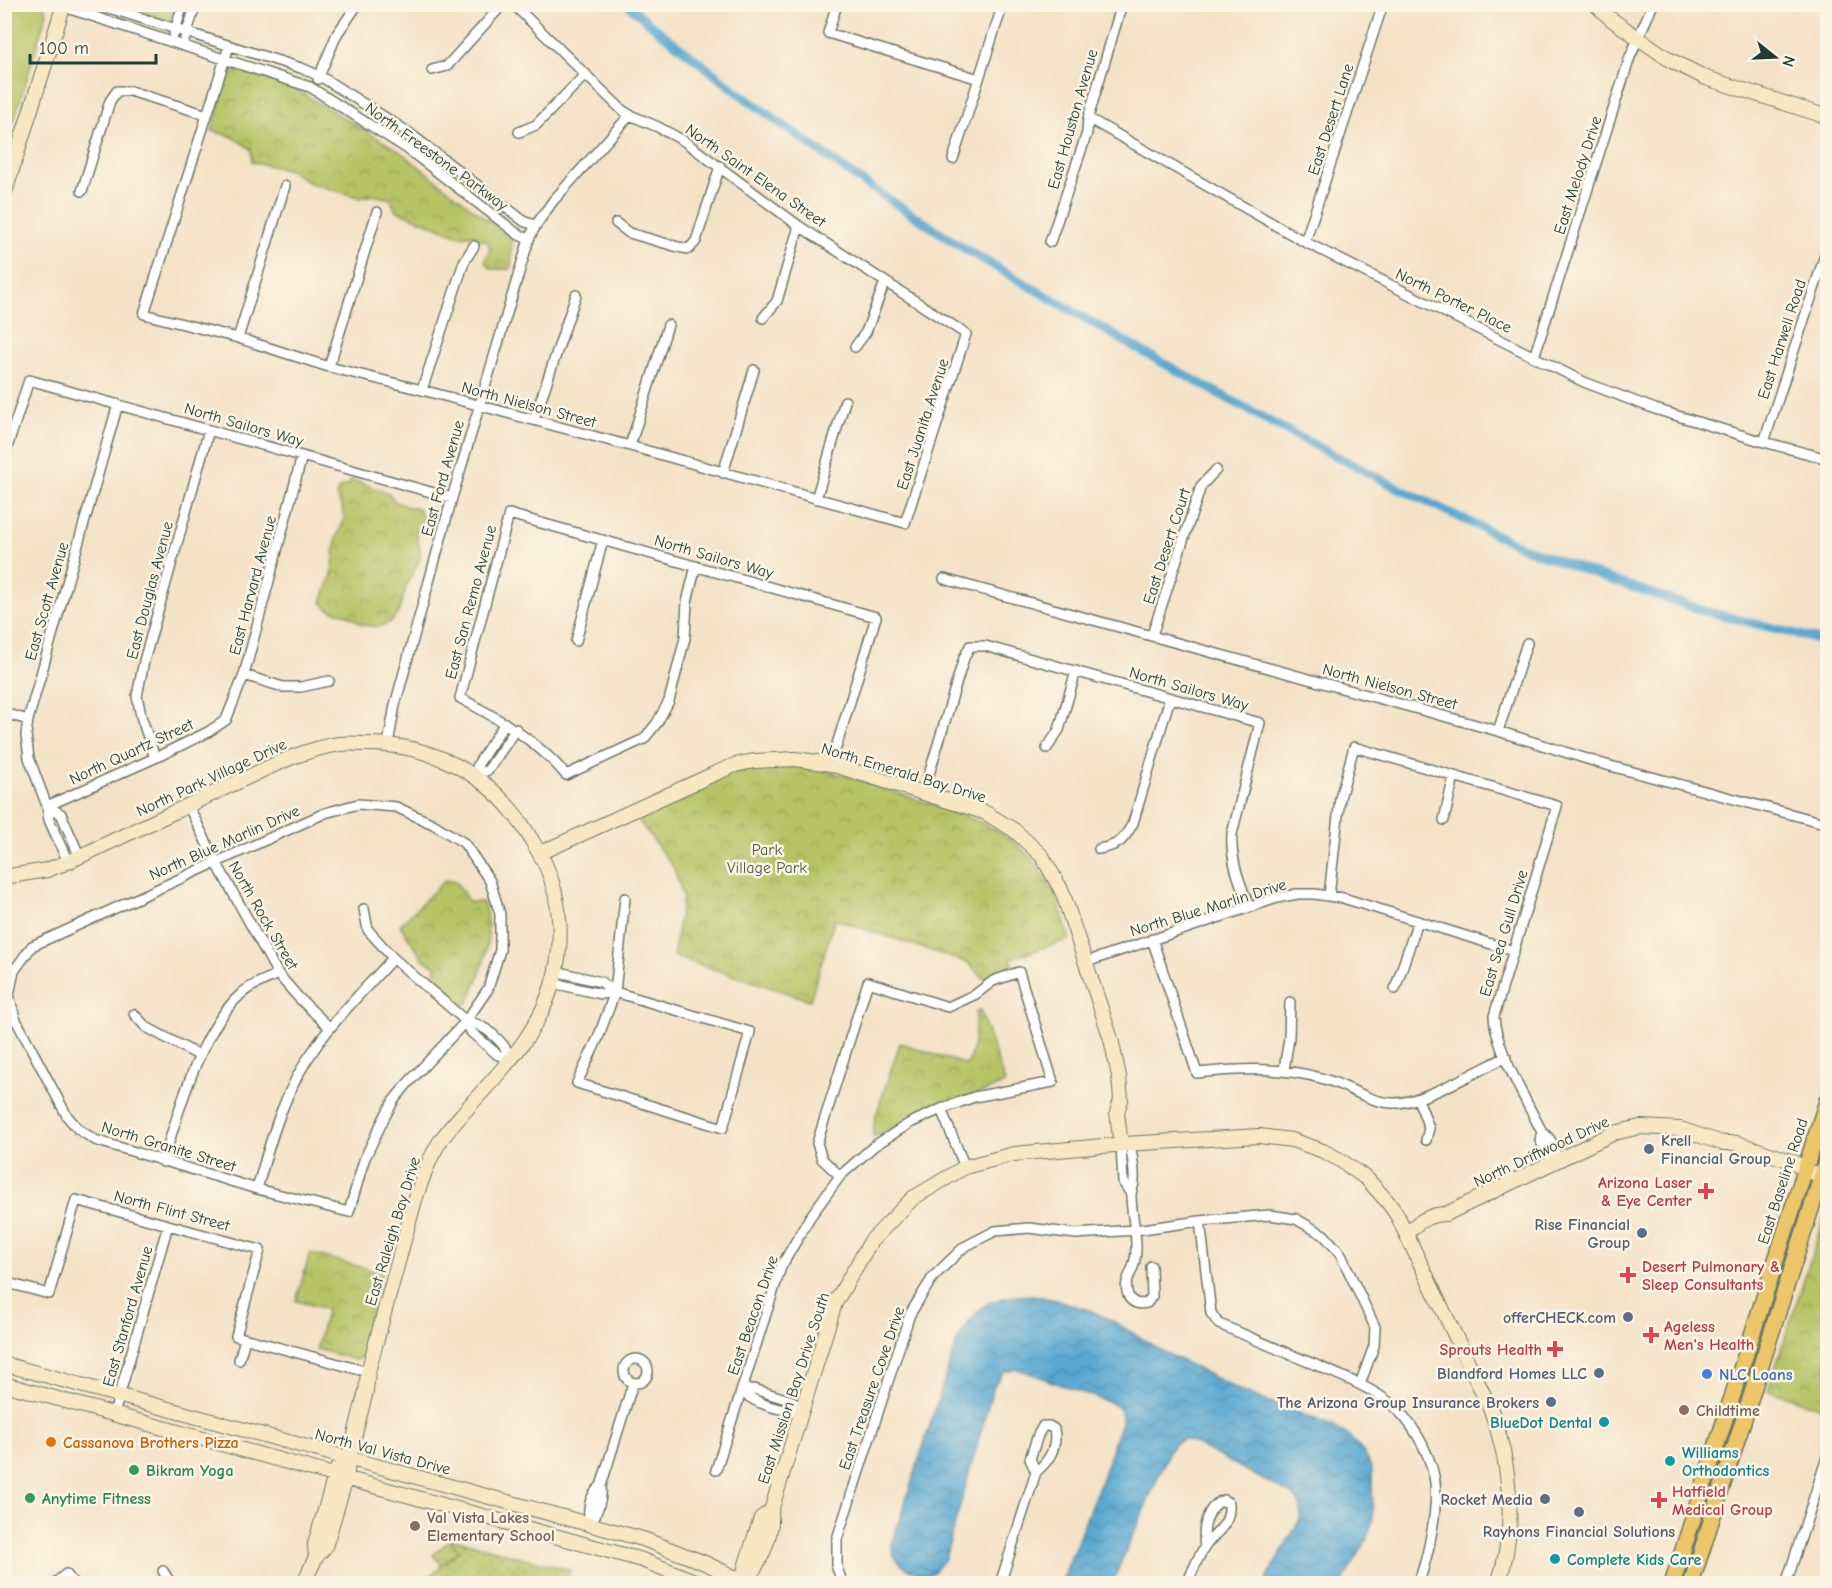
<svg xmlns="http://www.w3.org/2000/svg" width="1832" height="1588" font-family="'Comic Neue',sans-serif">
<defs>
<pattern id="grass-dots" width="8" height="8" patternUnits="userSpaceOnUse" patternTransform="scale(1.5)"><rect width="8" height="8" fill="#b6c466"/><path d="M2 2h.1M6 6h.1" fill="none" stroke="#93a055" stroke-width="1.8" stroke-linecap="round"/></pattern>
<pattern id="park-crowns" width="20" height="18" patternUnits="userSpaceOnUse" patternTransform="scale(1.5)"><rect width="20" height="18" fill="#b6c466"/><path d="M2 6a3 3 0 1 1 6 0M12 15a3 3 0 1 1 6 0" fill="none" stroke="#93a055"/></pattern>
<pattern id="water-waves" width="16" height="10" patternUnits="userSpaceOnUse" patternTransform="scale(1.5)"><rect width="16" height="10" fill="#58a8d2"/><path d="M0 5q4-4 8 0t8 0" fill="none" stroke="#488aab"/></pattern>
</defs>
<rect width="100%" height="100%" fill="#fcf5e5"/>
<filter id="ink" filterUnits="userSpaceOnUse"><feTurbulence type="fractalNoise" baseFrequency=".0167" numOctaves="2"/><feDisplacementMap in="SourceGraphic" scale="12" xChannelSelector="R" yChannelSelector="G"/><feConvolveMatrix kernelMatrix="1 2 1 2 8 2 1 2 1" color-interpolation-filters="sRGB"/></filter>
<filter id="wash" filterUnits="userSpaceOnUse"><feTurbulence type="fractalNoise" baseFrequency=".008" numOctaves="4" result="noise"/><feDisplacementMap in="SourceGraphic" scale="24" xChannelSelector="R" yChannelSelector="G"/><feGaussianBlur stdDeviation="1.35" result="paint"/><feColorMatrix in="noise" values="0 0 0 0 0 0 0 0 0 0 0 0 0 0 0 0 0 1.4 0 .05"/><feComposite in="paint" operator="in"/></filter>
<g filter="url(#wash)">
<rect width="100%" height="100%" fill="#f4e2c6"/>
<path fill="url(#grass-dots)" stroke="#6a804d" stroke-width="1.5" d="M450,1538L570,1570L566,1583L425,1584L424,1582L440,1568L441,1564L433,1555L449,1541Z"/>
<path fill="url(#park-crowns)" stroke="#6a804d" stroke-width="1.5" d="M115,5H179L176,16L168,20Z
M237,71L290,86L398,150L512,239L511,269H492L485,262L490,249L488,242L469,235L459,236L395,210L391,199L373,195L361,198L310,183L289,170L252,162L251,149L231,136L212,131L226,79Z
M352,480L389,493L394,501L405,506L418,508L424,519L416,535C427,564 415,563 406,587C401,603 400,623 380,626C374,627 367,626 361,624C357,622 354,618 350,616C338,609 331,615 322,602L332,574L336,539L344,520L342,506L336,496C338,488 340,487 348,485Z
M797,766C834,770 869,783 904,795C969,817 1027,829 1057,899C1062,912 1065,926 1070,939L1011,958L1015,968L984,979L968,963L835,919L810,1000L673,956L683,897L674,868L636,817L728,774L758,767Z
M445,880L456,882L469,902H483C495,939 483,969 468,1003L464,1005L456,1002L435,984L436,967L423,959L400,925Z
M980,1010L1005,1083L873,1137L875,1118L900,1043L967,1065L974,1044L976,1012Z
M1827,1209V1410L1768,1390Z
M310,1253L382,1273L362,1347V1356L356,1360L316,1349L327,1309L296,1301Z
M450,1540L459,1550L442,1565L433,1555Z"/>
<path fill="#b6c466" stroke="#6a804d" stroke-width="1.5" d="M5,4L43,5L47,12L5,150Z"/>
<path fill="url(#water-waves)" stroke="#3c7283" stroke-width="1.5" d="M1032,1295L1060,1301L1089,1310L1113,1321L1162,1351L1239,1390L1330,1425L1348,1435L1364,1453L1372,1470L1373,1520L1366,1541L1342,1583H1264L1300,1519C1302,1509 1301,1504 1294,1496L1194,1443L1184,1439L1174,1444L1170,1450L1112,1583H1061L1102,1478L1122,1419C1122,1410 1119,1407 1111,1403L1018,1369L1004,1372L994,1385L945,1559L934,1572L928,1575C915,1574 892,1564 892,1548C892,1543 894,1538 895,1534L957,1341C978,1304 990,1296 1032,1295Z"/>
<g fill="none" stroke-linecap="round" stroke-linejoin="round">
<path stroke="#58a8d2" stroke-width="9" d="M627,4L654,27L748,100L867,185L965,249L1145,353L1276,425L1400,489L1522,547L1605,578L1705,611L1828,642"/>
</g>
</g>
<g filter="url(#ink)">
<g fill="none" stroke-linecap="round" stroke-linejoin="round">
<g stroke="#6a7767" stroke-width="12">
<path id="street" d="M55,4L310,87L409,150L519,235L529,239
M96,4L301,68L320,76L408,132L525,222L536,225
M837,4L828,33L979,79
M174,34L183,4
M185,38L196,4
M229,46L144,314L238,338L329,367L422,390L630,446L905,523L966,334L799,226L684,141L658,127L630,115L622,110L513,4
M432,70L447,66L503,4
M318,79L337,34L358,4
M1088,118L1305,242L1584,382L1655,409L1764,442L1828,459
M519,132L536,125L586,74
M953,159L1003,4
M82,191L110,101L117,91H130L207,115
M616,223L629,233L678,247L689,249L696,241L720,166
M1050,242L1087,133L1088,118L1122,4
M1305,242L1383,4
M763,318L777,301L799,226
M238,338L285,186
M855,347L866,332L885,282
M1534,357L1630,57L1653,4
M329,367L377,212
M422,390L464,262L474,246
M534,420L576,295
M1764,442L1828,246
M630,446L668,325
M4,457L29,380L452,498
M723,473L754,370
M816,499L845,401
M696,566L687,602L685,638L669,701L657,723L644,739L566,775C538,741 499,719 460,698L509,514L876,617L831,764
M944,579L1498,731L1603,764L1828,824
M1152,635L1201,486L1216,470
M576,641L603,540
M244,675L283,687H301L329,681
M4,713L28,720
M1498,731L1527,643
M388,744L395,705L452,498L529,239L536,225L553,201L630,115
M1047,748L1059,730L1076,671
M155,758L141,716L137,696L144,661L209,430
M475,775L488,770L516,729
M475,775L478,764L505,723
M924,791L964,658L970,646H985L1260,723L1232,834C1230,861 1240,882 1249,907
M358,804L396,807L433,824L464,843L490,881L500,914V950L488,989L466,1021L408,1083L394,1100L384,1118L364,1160L349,1212L257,1189L95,1140L78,1129L67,1116L15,1018L9,995L14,971L32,946L325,813Z
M188,805L216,862L278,974L298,997L330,1028
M47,806L155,758L208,732L226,720L244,675L302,456
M47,806L61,814L80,857
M1444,820L1454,776
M1099,849C1120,845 1123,841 1133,823L1170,698
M68,862L49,820L47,806L29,758L26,735L28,720L118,404
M1329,896L1340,798L1354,747L1557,806L1494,1016C1495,1048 1527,1102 1542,1132C1553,1139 1555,1149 1556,1161
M364,909L368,930L393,958L466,1021C486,1025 503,1041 512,1059
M1152,939L1197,1073C1240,1069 1282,1066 1324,1079C1347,1085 1368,1102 1392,1103C1419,1105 1479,1070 1506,1057
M1086,962L1277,898L1297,894H1314L1343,898L1514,951
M555,971L601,982L615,992L750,1032L723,1128L577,1083L598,1038L615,992L625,898
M553,983L601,994L615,992
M1395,989L1418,921
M134,1014L146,1027L200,1056
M466,1021L471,1032L498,1055L512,1059
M1284,1070L1289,1038L1290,1002
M1418,1099L1429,1128L1426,1140
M941,1109L965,1167
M1542,1132L1540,1140L1547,1153L1556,1161
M1130,1144C1132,1156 1135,1170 1134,1181C1134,1186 1131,1190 1131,1195C1131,1216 1140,1243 1134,1264C1131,1275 1123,1282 1128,1295C1131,1303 1139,1305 1147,1303L1152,1296L1151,1266
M1121,1145L1123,1182L1131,1194
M163,1162C179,1110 200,1031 241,994C250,985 266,980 278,974
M257,1189C271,1138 285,1088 317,1045C339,1014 367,987 393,958
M1200,1221L1211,1313L1219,1324C1252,1338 1284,1352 1316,1365C1341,1376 1368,1386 1390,1403C1411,1420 1428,1449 1434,1476C1440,1503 1428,1558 1418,1584
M4,1282L49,1294L76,1200L260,1250L236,1336L368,1372
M624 1371a12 12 0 1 1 24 0a12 12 0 1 1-24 0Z
M239,1360L245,1339
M741,1391L754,1389L792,1401L802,1411
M741,1391C756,1404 782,1412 802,1411
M114,1414L168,1225
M716,1470L781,1267L810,1217L840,1176L874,1146L910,1123L941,1109L974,1097L1053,1082L1019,972L993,981L976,994L948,1007L868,982L817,1143L822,1159L840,1176
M590,1525C597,1513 603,1500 601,1486L633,1383
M590,1525C587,1510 589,1496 601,1486
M163,1571L171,1584
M54,1584L66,1574L74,1584
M843,1584L837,1568V1539L910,1314L933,1277L964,1247L995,1231L1029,1228L1076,1234L1135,1230L1200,1221L1270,1215L1296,1219L1324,1235L1340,1253L1375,1327L1374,1346L1360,1384
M1000,1584L1036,1472C1049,1461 1058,1447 1054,1429L1049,1426H1043L1038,1435L1030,1459L1036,1472
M1187,1584C1192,1572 1197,1559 1204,1548C1215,1531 1231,1527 1229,1503L1224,1500C1206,1506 1202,1530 1205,1547
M1786,1584L1828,1454"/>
</g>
<g stroke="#6a7767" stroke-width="16">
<path id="secondary" d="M1595,4L1611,19L1670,60L1706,78L1828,117
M4,195L64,4
M540,853L716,773L735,765L754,761L795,759L831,764L984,812L1014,830L1042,856L1062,891L1111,1039L1119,1076L1121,1100L1117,1112L1121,1145
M4,877L47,870L68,862C122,837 175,811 229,786C264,770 300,750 339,744C348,743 358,744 367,744C431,744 490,774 525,829C532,841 540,853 546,866C562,902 564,947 552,985C538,1033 504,1068 471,1104C461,1116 450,1127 441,1140C429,1158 422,1179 415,1200L368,1372L366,1391L349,1458L346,1478L329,1534L325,1547L316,1557L303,1584
M1407,1233C1417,1222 1431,1214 1446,1214L1614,1133L1640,1127L1680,1129L1722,1143H1737L1794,1162L1805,1170L1828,1178
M4,1364L643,1539L705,1563L749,1584
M4,1384L591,1546L642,1560L702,1584
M316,1557L315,1544L337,1469
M743,1580C747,1576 753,1572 756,1566C765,1552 773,1527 771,1511L835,1303L871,1241L913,1198L965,1167L1014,1154L1125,1144L1259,1136L1292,1140L1323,1151L1340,1160L1367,1179L1387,1201L1397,1215L1491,1410C1511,1464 1517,1528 1498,1584
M742,1582L746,1564L761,1518L771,1511"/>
</g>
<g stroke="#6a7767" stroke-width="18">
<path id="primary" d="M1672,1584L1828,1098
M1691,1584L1828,1156"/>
</g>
<use href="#street" stroke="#fff" stroke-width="9"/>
<use href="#secondary" stroke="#f7e8c3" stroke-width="14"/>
<use href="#primary" stroke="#ecc669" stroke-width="15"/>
</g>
</g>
<g fill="#5c6f8a" stroke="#fcf5e5" stroke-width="2">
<circle cx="1649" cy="1149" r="6"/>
<circle cx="1642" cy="1233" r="6"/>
<circle cx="1628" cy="1317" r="6"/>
<circle cx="1599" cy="1373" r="6"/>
<circle cx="1551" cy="1402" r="6"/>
<circle cx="1545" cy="1499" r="6"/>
<circle cx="1579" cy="1512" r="6"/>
</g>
<g fill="#e0444e" stroke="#fcf5e5" stroke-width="2">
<path d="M1703 1182h6v6h6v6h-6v6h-6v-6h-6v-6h6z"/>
<path d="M1625 1266h6v6h6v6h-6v6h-6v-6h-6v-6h6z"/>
<path d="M1648 1326h6v6h6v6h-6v6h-6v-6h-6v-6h6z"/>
<path d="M1552 1340h6v6h6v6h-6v6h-6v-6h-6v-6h6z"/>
<path d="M1656 1491h6v6h6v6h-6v6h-6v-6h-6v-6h6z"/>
</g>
<circle fill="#3f7fe0" stroke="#fcf5e5" stroke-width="2" cx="1707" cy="1374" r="6"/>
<g fill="#8d6e63" stroke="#fcf5e5" stroke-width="2">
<circle cx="1684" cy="1410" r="6"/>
<circle cx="415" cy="1526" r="6"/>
</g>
<g fill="#0f9aa8" stroke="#fcf5e5" stroke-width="2">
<circle cx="1604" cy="1422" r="6"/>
<circle cx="1670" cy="1461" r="6"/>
<circle cx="1555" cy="1559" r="6"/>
</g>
<circle fill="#e8710a" stroke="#fcf5e5" stroke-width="2" cx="51" cy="1442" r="6"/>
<g fill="#2e9e5b" stroke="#fcf5e5" stroke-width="2">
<circle cx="134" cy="1470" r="6"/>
<circle cx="30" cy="1498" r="6"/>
</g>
<g text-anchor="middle" stroke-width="5" stroke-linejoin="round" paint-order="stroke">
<g font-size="16" fill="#1f3d34" stroke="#fcf5e5">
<text transform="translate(1072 119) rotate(-74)" y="6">East Houston Avenue</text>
<text transform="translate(1330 119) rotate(-72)" y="6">East Desert Lane</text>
<text transform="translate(437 156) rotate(36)" y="6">North Freestone Parkway</text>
<text transform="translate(756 175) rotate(35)" y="6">North Saint Elena Street</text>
<text transform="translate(1577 175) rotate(-72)" y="6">East Melody Drive</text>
<text transform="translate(1454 300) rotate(26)" y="6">North Porter Place</text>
<text transform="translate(1781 339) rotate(-72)" y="6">East Harwell Road</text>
<text transform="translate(529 404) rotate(15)" y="6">North Nielson Street</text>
<text transform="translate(244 424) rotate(16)" y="6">North Sailors Way</text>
<text transform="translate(922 424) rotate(-72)" y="6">East Juanita Avenue</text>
<text transform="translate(442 478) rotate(-74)" y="6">East Ford Avenue</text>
<text transform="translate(1166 546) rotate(-72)" y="6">East Desert Court</text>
<text transform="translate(714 556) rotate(16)" y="6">North Sailors Way</text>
<text transform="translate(252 585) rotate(-75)" y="6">East Harvard Avenue</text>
<text transform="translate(149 590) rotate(-75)" y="6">East Douglas Avenue</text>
<text transform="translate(46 601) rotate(-74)" y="6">East Scott Avenue</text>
<text transform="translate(470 602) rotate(-75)" y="6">East San Remo Avenue</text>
<text transform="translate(1390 686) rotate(15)" y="6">North Nielson Street</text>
<text transform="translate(1189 688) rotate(16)" y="6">North Sailors Way</text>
<text transform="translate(131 751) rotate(-25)" y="6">North Quartz Street</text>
<text transform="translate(904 772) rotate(17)" y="6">North Emerald Bay Drive</text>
<text transform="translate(211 777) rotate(-25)" y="6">North Park Village Drive</text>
<text transform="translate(224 842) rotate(-24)" y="6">North Blue Marlin Drive</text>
<text transform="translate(1208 907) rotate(-17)" y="6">North Blue Marlin Drive</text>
<text transform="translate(264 915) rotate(60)" y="6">North Rock Street</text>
<text transform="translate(1503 933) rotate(-73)" y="6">East Sea Gull Drive</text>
<text transform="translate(169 1146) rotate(17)" y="6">North Granite Street</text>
<text transform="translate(1541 1151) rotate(-25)" y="6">North Driftwood Drive</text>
<text transform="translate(1782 1181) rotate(-72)" y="6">East Baseline Road</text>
<text transform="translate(172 1210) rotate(15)" y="6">North Flint Street</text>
<text transform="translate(392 1231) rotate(-73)" y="6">East Raleigh Bay Drive</text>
<text transform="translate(752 1315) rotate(-71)" y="6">East Beacon Drive</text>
<text transform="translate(127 1316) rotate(-74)" y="6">East Stanford Avenue</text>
<text transform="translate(793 1388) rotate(-72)" y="6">East Mission Bay Drive South</text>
<text transform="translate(871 1388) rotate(-71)" y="6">East Treasure Cove Drive</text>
<text transform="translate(383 1451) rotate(15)" y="6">North Val Vista Drive</text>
</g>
<g font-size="16" fill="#455f40" stroke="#fcf5e5">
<text x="767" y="855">Park<tspan x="767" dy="18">Village Park</tspan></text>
</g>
<g font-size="16" font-weight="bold" fill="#4e5e75" stroke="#fcf5e5" text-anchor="end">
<text x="1661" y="1146" text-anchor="start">Krell<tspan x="1661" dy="18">Financial Group</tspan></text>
<text x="1630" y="1230">Rise Financial<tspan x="1630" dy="18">Group</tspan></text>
<text x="1616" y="1323">offerCHECK.com</text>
<text x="1587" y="1379">Blandford Homes LLC</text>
<text x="1539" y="1408">The Arizona Group Insurance Brokers</text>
<text x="1533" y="1505">Rocket Media</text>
<text x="1579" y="1537" text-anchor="middle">Rayhons Financial Solutions</text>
</g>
<g font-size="16" font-weight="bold" fill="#be3a42" stroke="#fcf5e5" text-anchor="start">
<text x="1692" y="1188" text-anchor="end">Arizona Laser<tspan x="1692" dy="18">&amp; Eye Center</tspan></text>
<text x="1642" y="1272">Desert Pulmonary &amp;<tspan x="1642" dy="18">Sleep Consultants</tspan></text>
<text x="1664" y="1332">Ageless<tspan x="1664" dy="18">Men's Health</tspan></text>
<text x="1542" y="1355" text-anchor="end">Sprouts Health</text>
<text x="1672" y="1497">Hatfield<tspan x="1672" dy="18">Medical Group</tspan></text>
</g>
<g font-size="16" font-weight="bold" fill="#366cbe" stroke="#fcf5e5" text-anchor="start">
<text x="1719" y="1380">NLC Loans</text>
</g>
<g font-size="16" font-weight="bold" fill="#785e54" stroke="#fcf5e5" text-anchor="start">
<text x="1696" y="1416">Childtime</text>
<text x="427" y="1523">Val Vista Lakes<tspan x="427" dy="18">Elementary School</tspan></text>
</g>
<g font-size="16" font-weight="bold" fill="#0d838f" stroke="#fcf5e5" text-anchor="start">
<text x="1592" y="1428" text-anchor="end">BlueDot Dental</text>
<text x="1682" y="1458">Williams<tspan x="1682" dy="18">Orthodontics</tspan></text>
<text x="1567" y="1565">Complete Kids Care</text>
</g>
<g font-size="16" font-weight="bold" fill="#c56008" stroke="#fcf5e5" text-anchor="start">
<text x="63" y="1448">Cassanova Brothers Pizza</text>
</g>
<g font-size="16" font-weight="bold" fill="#27864d" stroke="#fcf5e5" text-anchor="start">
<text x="146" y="1476">Bikram Yoga</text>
<text x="42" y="1504">Anytime Fitness</text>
</g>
</g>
<rect width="1832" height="1588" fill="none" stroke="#fcf5e5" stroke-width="24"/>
<g transform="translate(1775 57) rotate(108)" stroke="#fcf5e5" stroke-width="4.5" paint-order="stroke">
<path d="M0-4.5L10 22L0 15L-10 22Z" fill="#1f3d34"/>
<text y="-9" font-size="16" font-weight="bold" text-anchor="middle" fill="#1f3d34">N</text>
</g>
<path d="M30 54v9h126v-9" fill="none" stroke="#1f3d34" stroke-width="3"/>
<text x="39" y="54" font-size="18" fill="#1f3d34" stroke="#fcf5e5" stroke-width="4.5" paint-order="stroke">100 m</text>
</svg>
